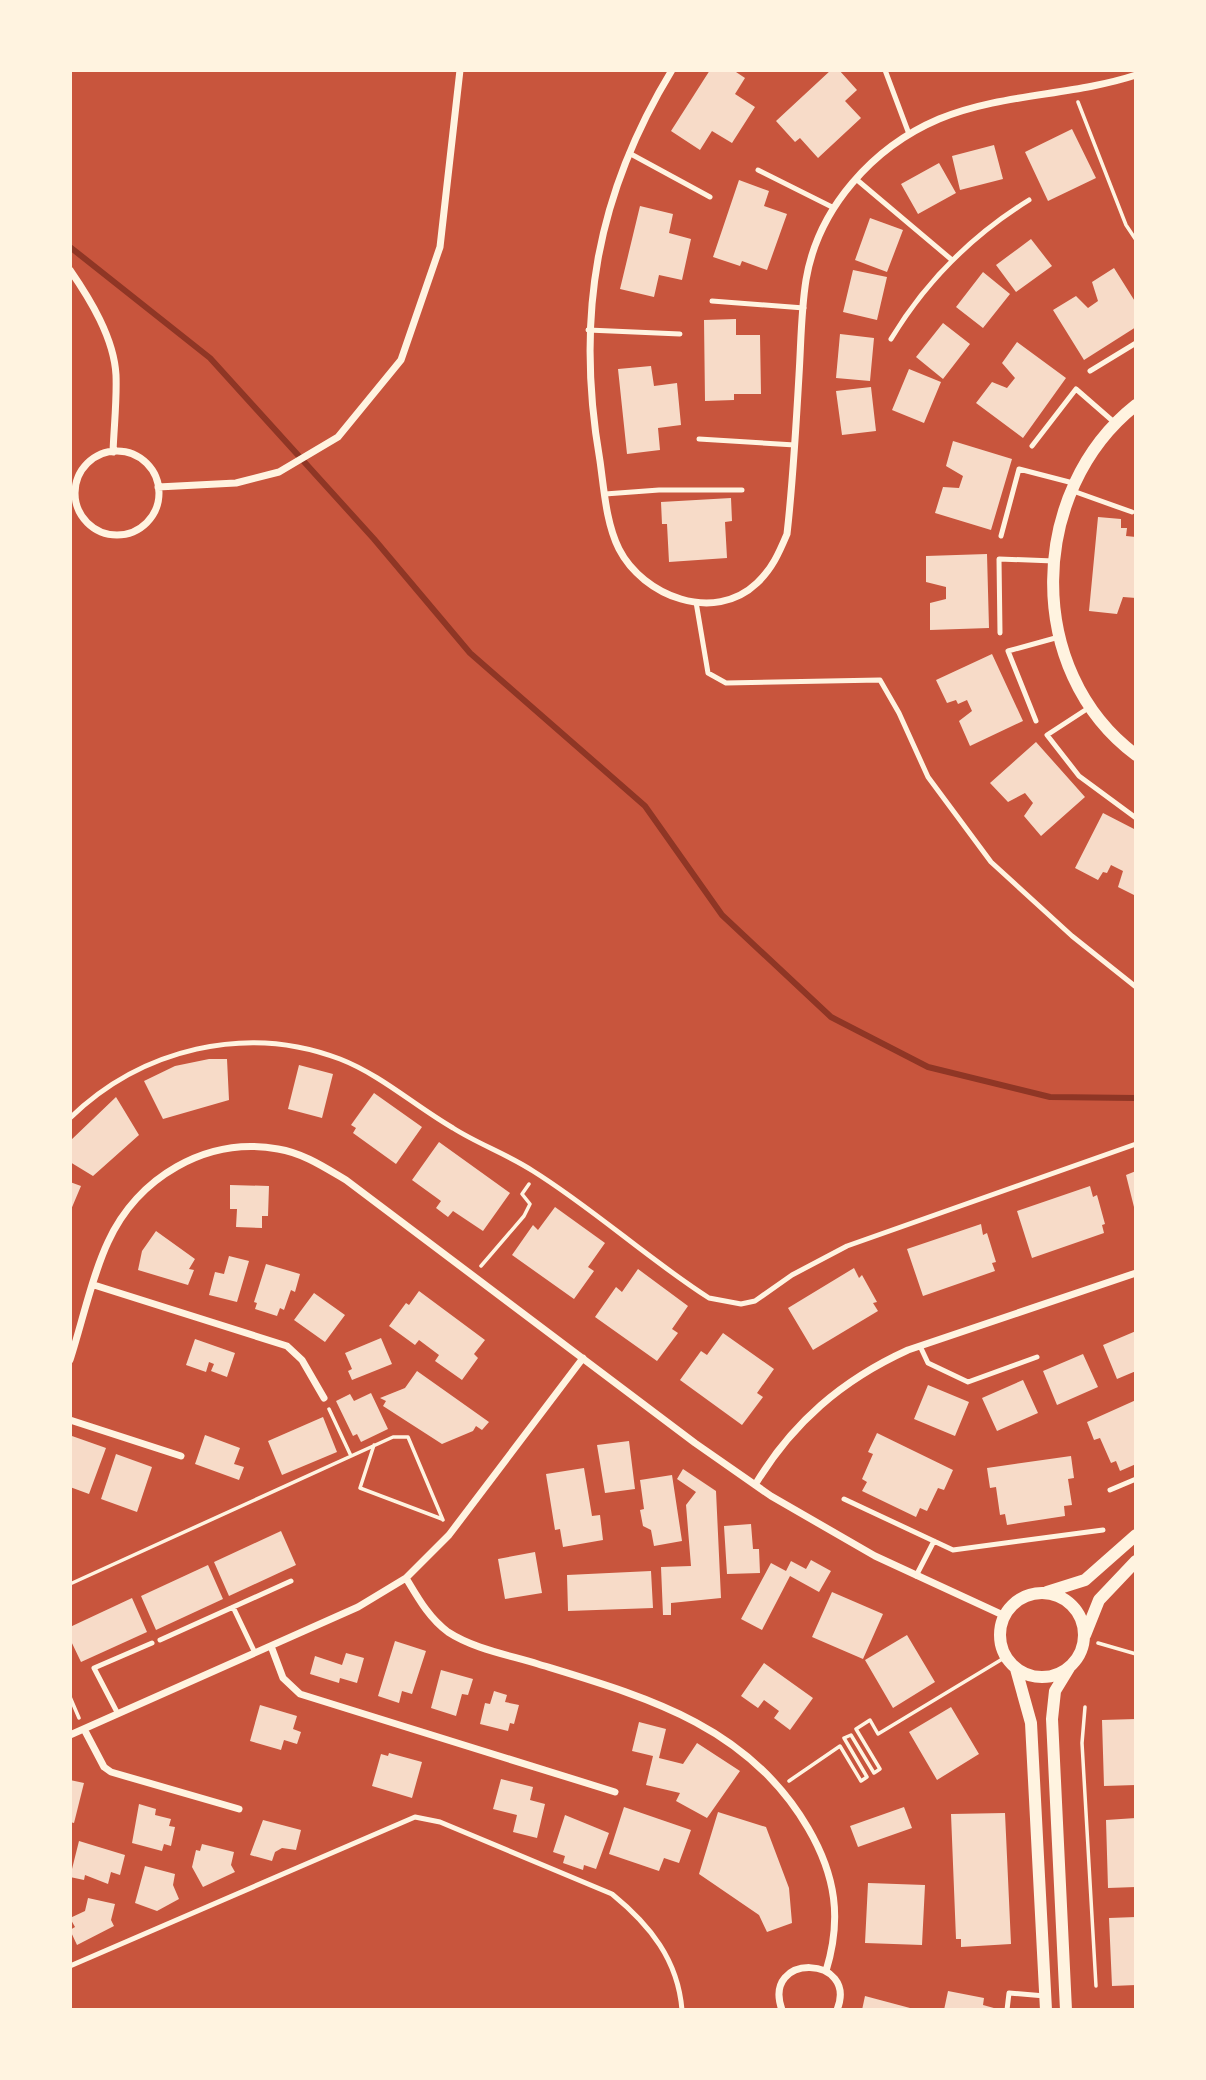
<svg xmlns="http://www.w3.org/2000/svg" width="1206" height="2080" font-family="Georgia,serif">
<rect width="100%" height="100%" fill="#c8553d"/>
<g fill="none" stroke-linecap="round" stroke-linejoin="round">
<path stroke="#8f3625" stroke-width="6" d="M70,247L210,358L374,539L470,653L645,806L722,915L831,1017L928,1067L1050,1097L1136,1098"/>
</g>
<path fill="#f7dbc8" d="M710,70H733L745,78L735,94L755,107L732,143L712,131L700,150L671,131Z
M831,70H839L857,90L845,101L861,118L818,158L800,138L795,142L776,121Z
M1072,129L1096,178L1048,201L1025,152Z
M994,145L1003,179L960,190L952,156Z
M939,163L956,193L918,214L901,184Z
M739,180L769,191L764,206L787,214L767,270L742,261L740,266L713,257Z
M640,206L673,214L669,233L691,239L682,280L659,275L654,297L620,289Z
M870,218L903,230L887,272L855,260Z
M1031,239L1052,266L1016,292L996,265Z
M1114,268L1136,303V327L1084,360L1053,310L1076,296L1088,308L1098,301L1092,282Z
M853,270L887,277L877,320L843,312Z
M983,272L1010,294L983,328L956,307Z
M736,319V335H760L761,394H734V400L705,401L704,320Z
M943,323L970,344L943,379L916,357Z
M840,334L874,338L870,381L836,378Z
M1017,342L1066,378L1023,438L976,403L992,382L1007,388L1015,378L1002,363Z
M651,366L654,386L677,383L681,425L658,428L660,450L627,454L618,369Z
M909,369L941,382L924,423L892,410Z
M871,387L876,431L842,435L836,391Z
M953,441L1012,459L991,530L935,513L943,487L959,488L963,476L946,466Z
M731,498L732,521L725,522L727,558L669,562L667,524H662L661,502Z
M1098,517L1121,519V528H1127L1126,536L1136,537V598L1123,597L1117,614L1089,611Z
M987,554L989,628L930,630V603L946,599V587L926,582V556Z
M992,654L1023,721L970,746L959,721L972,711L967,700L958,704L956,700L947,703L936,680Z
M1036,742L1085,797L1041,836L1024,816L1033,803L1025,793L1008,802L990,783Z
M1103,813L1136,830V896L1118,887L1123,871L1111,865L1107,873L1103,872L1098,880L1075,868Z
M209,1059H227L229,1100L163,1119L144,1081L175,1066Z
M299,1065L333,1074L322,1118L288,1109Z
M374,1093L422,1127L396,1164L353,1133L356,1128L351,1125Z
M116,1097L139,1135L93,1176L70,1162V1141Z
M439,1142L510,1193L483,1231L453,1211L448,1217L436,1208L441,1201L412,1180Z
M1136,1171V1211H1135L1126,1175Z
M70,1182L81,1186L70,1212Z
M230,1185L269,1186L268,1216H262V1228L236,1227L237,1209H230Z
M1090,1186L1093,1197L1097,1195L1105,1224L1102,1225L1104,1233L1032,1258L1017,1211Z
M555,1207L605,1243L588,1267L594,1271L574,1299L512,1255L533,1225L538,1230Z
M981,1224L983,1235L987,1233L996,1262L992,1263L995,1271L923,1296L907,1249Z
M156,1231L195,1259L189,1269L194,1270L188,1285L138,1270L142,1251Z
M229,1256L249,1261L237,1302L209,1295L215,1272L224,1274Z
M266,1264L300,1274L295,1292L291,1290L284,1310L280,1308L277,1316L255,1309L257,1303L254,1302Z
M854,1268L859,1278L862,1275L877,1302L873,1303L878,1311L813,1350L788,1308Z
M638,1269L688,1306L672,1329L678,1333L657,1361L595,1317L616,1287L622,1292Z
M419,1291L485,1340L474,1354L478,1358L462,1380L435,1361L439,1355L419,1340L415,1345L389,1326L406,1303L409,1305Z
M314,1293L345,1315L325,1342L294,1320Z
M1136,1331V1371L1117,1379L1103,1345Z
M723,1333L774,1369L757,1393L763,1397L742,1425L680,1380L701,1351L707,1355Z
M381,1338L392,1364L352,1380L348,1371L352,1369L345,1353Z
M195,1339L235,1353L227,1377L211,1371L214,1364L209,1362L206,1372L186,1365Z
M1083,1354L1098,1387L1057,1405L1043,1371Z
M417,1371L489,1422L482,1430L476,1426L473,1431L442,1444L383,1406L386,1401L380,1398L405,1388Z
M1023,1380L1038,1413L997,1431L982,1398Z
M928,1385L969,1402L955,1436L914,1419Z
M371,1393L388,1429L361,1442L357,1434L353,1436L336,1401L350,1394L354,1401Z
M1136,1400V1464L1120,1471L1116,1461L1111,1463L1100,1438L1094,1440L1087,1422Z
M323,1417L337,1452L282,1475L268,1441Z
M877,1433L953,1470L944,1490L938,1488L927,1511L920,1508L916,1517L862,1491L867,1482L862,1479L873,1454L868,1452Z
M205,1435L240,1448L234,1464L244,1467L239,1480L195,1464Z
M72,1436L106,1448L89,1494L70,1487Z
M629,1441L635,1489L605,1493L597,1445Z
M116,1454L152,1467L137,1512L101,1499Z
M1071,1456L1074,1478L1068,1479L1072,1505L1064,1506L1065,1516L1007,1525L1005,1514L1000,1515L996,1487L990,1488L987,1468Z
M584,1468L592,1516L600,1515L603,1540L563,1547L560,1529L555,1530L546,1474Z
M683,1469L716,1491L721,1598L671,1603V1615H663L661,1567L691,1566L686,1505L696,1492L677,1479Z
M672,1475L682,1541L654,1546L651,1530L643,1526L640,1510L644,1509L640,1480Z
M751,1524L753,1549H759L760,1573L727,1574L724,1526Z
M281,1531L296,1565L229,1596L214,1562Z
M535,1552L542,1593L505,1599L498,1559Z
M811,1560L831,1571L819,1592L790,1576L762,1630L741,1619L771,1563L786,1571L791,1561L806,1569Z
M208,1565L223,1599L156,1630L141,1596Z
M651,1571L653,1608L568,1611L567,1575Z
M832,1592L883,1614L863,1659L812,1637Z
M132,1598L147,1632L81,1662L70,1639V1627Z
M907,1635L935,1682L893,1708L865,1660Z
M395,1641L426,1651L412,1694L402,1691L399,1703L378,1696Z
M346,1653L364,1658L357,1683L340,1678L339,1683L310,1674L315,1656L342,1665Z
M764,1663L813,1698L790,1730L774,1718L779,1711L764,1700L758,1708L741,1696Z
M441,1670L473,1679L468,1695L462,1694L456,1716L431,1708Z
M494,1691L507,1695L505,1702L519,1705L514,1724L510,1723L508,1731L480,1724L485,1703L490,1704Z
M260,1705L297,1716L293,1729L301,1732L297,1744L284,1740L281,1750L250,1741Z
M951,1707L979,1754L937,1780L909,1732Z
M1136,1719V1785L1104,1786L1102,1720Z
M639,1722L666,1729L659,1758L683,1764L697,1743L740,1771L707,1818L676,1801L680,1793L646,1785L653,1756L632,1751Z
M389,1753L422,1762L412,1798L372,1786L381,1754L388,1756Z
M501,1779L533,1787L530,1800L545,1804L537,1838L513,1832L517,1815L493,1809Z
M70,1780L84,1783L74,1823L70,1822Z
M139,1804L156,1809L155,1815L171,1819L169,1826L175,1827L171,1846L164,1844L162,1851L132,1843Z
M624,1807L691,1830L679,1863L664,1858L659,1871L609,1854Z
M904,1807L912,1828L858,1847L850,1826Z
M718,1812L766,1827L789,1888L792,1923L767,1932L759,1915L699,1874Z
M1005,1813L1011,1944L961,1947V1939H956L951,1814Z
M565,1815L609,1833L596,1869L584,1865L583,1870L563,1863L565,1856L553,1852Z
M1136,1818V1887L1108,1888L1106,1820Z
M263,1820L301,1830L296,1850L282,1848L275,1852L272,1861L250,1855Z
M79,1841L125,1855L120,1875L111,1872L108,1884L85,1875L84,1880L70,1877Z
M202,1844L234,1852L231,1865L235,1872L203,1887L192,1867L196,1850L200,1851Z
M145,1866L175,1874L173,1885L179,1899L157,1911L135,1903Z
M868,1883L925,1885L922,1945L865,1943Z
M88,1898L115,1904L111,1920L114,1926L77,1945L70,1930L75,1927L70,1918L85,1911Z
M1136,1917V1985L1112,1986L1109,1918Z
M948,1991L984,1998L983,2005L1001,2010H944Z
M865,1996L910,2008V2010H862Z"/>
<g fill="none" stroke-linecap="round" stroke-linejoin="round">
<path stroke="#fff3e0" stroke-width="3.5" d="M1078,102L1126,225L1136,240
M481,1266L524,1216L530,1204L522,1194L529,1184
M329,1409L351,1456
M374,1445L360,1488L442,1519
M70,1584L393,1437H408L443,1520
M1098,1643L1136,1654
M70,1697L79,1718
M1085,1707L1082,1743L1096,1986
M789,1781L840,1746L861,1781L867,1777L844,1738L851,1735L874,1773L880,1769L856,1729L870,1720L878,1734L1004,1658"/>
<path stroke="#fff3e0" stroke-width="5" d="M885,70L909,134
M629,153L710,197
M758,170L834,208
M856,179L952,260
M712,301L804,308
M588,330L680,334
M891,339C926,281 971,236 1029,200
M1090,371L1136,343
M699,439L795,445
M1032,446L1076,389L1115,423
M1073,491L1132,512
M605,494L659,490H742
M1001,536L1019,469L1073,483
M696,602L708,673L726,683L880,680L899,713L928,777L991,862L1072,936L1136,987
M1000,633L999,559L1054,561
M1090,707L1047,735L1079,776L1136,818
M1036,721L1008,651L1059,637
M70,1118C141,1049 246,1023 340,1059C381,1075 415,1106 453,1128C478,1144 507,1154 533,1171C594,1209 648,1259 709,1298L741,1304L755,1301L792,1275L847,1246L1136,1144
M920,1346L928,1363L968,1382L1037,1357
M1110,1490L1136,1479
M844,1499L953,1550L1103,1530
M916,1576L934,1541
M233,1607L255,1653
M160,1640L291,1581
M118,1714L94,1668L152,1643
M70,1966L415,1817L440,1822L612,1894C650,1925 678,1960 682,2010
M1007,2010L1009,1993L1045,1996"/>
<path stroke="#fff3e0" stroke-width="7" d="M672,70C596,195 575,317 600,461C604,489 606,523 619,549C643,596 714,624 757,583C772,569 779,553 787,534C793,481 796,428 799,375C801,344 801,311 806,280C818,208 873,147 939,119C1002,93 1072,96 1136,75
M70,270C90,299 114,338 116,375C117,400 114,426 113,452
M75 493a42 42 0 1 1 84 0a42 42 0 1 1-84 0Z
M158,487L236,483L279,472L338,437L401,360L440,247L460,70
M94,1285L287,1346L302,1360L324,1398
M70,1360C82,1323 92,1276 108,1242C137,1178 206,1136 278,1149C303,1153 324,1167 346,1180L695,1443L771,1496L875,1556L1005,1616
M70,1420L181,1456
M755,1485C792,1423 842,1380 908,1350L1136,1273
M406,1578C418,1598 429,1618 448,1632C474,1649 509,1655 538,1664C646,1697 748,1725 808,1828C836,1876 842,1919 826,1971
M271,1646L283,1678L300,1694L615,1792
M84,1729L104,1767L111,1772L239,1809
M70,1735L358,1607L406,1578L449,1535L583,1358
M782,2010C761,1952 859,1955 837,2010"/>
<path stroke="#fff3e0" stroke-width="12" d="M1136,405C1028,490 1023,671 1136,755
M1047,1592L1085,1580L1136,1535
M1000 1635a42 42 0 1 1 84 0a42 42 0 1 1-84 0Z
M1085,1635L1099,1600L1136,1561
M1016,1669L1031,1723L1046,2010
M1066,2010L1052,1719L1055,1691L1069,1668"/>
</g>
<rect width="1206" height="2080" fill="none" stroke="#fff3e0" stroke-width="144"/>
</svg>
